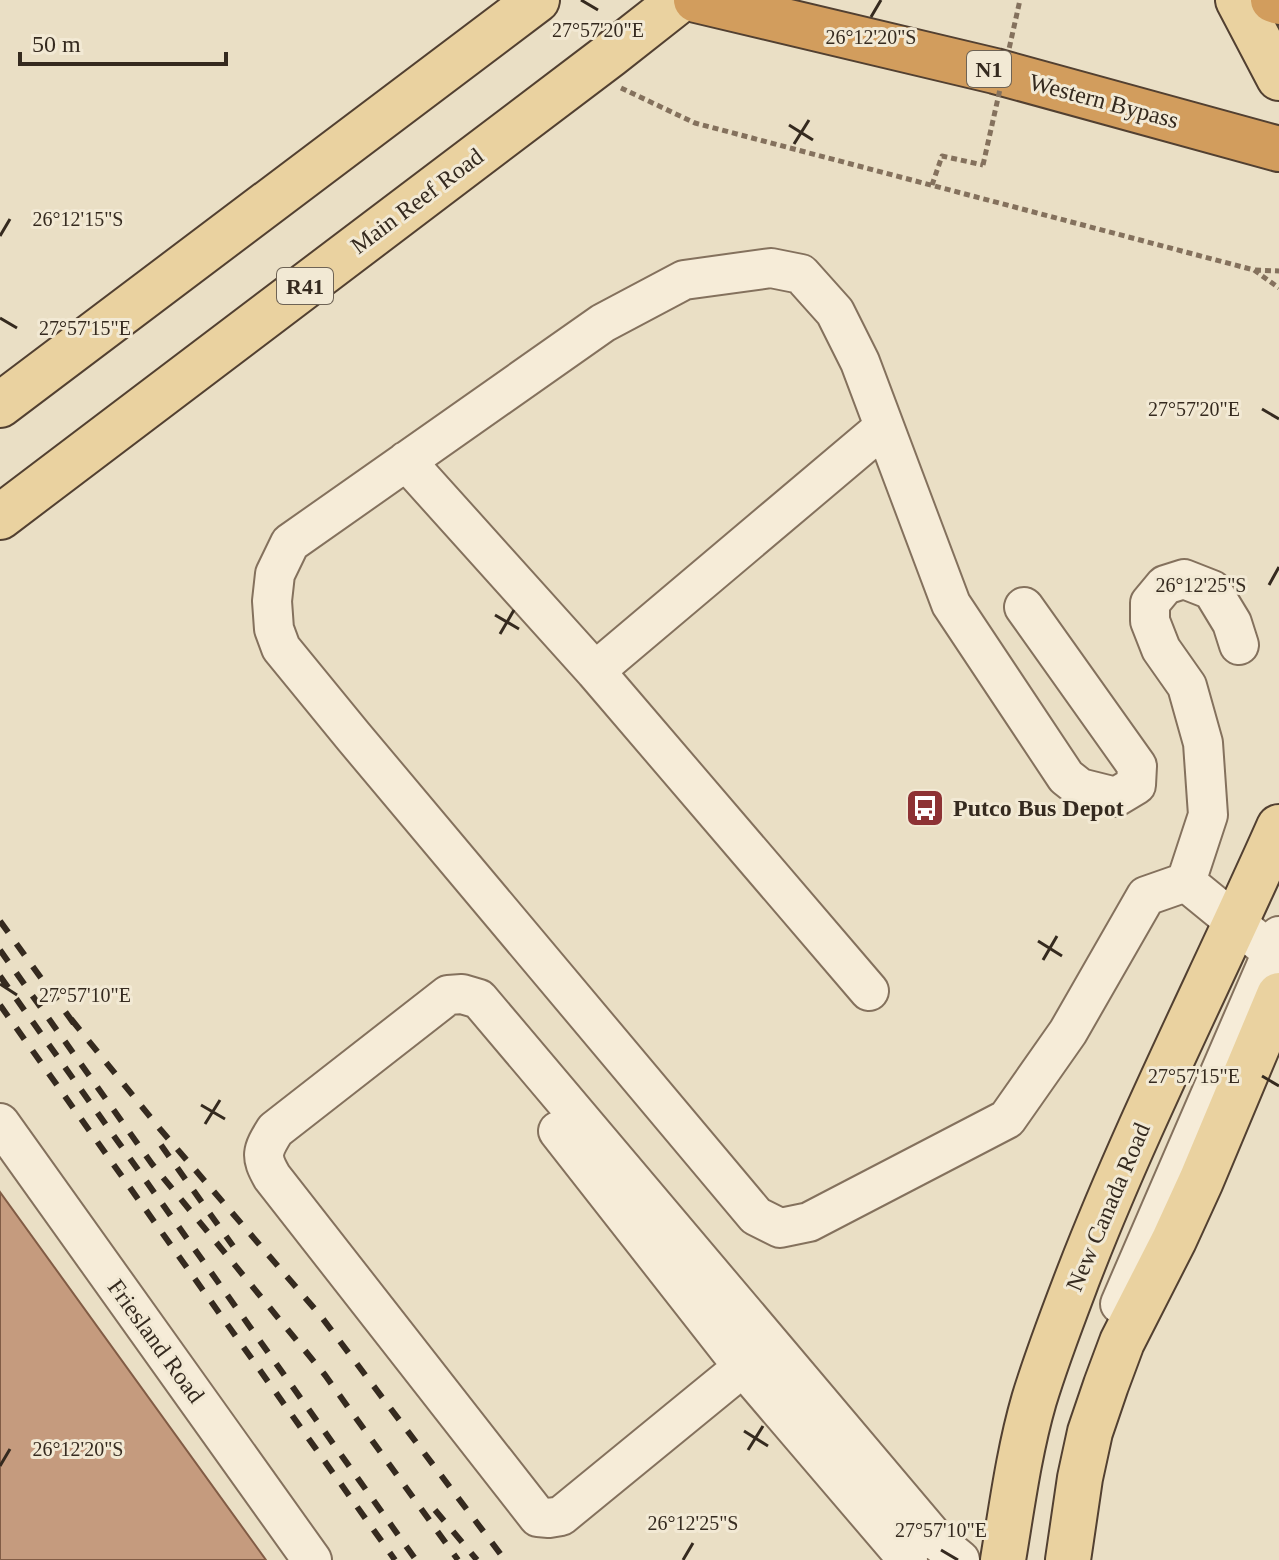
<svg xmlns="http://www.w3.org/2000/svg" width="1279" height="1560" font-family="Georgia,serif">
<rect width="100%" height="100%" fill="#eadfc5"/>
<path fill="#c59b7e" stroke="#815c45" stroke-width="2" d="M0,1192L266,1560H0Z"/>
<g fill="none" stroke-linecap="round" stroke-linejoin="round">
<g stroke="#84715d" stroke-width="42">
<path id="minor" d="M406,461L595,671L869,991
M1024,607L1137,766L1136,785L1116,797L1080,788L1066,777L951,604L860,362L835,312L801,274L771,268L684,280L603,323L290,543L275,574L272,601L274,629L281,648L353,736L756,1216L780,1228L809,1222L1007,1119L1068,1032L1146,896L1186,882L1279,958
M595,671L884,427
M1186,882L1208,815L1203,743L1187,686L1161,649L1150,621V603L1165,585L1184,579L1212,590L1232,623L1239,645
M0,1123L312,1560
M558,1131L743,1367L908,1560
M1120,1304L1279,936
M743,1367L561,1516L549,1518L538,1517L272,1177C260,1156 262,1151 275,1130L448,995L462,994L479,999L937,1541L960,1560"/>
</g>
<g stroke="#524031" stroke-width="48">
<path id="major" d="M1238,0L1279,78
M0,405L537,0
M0,517L610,55L680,0
M1003,1560C1012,1506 1019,1452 1034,1400C1047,1357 1063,1316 1079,1274C1138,1122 1213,976 1279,827
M1068,1560L1080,1478L1090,1432L1106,1385L1122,1342L1174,1240L1201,1181L1279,995"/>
</g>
<g stroke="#524031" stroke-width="48">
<path id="highway" d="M696,0L995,71L1279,149
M1273,0L1279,2"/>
</g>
<path stroke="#84715d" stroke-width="5" stroke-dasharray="6 4" stroke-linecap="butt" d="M621,88L695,123L1254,270L1279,288
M932,185L942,156L983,165
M1255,270L1279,271"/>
<use href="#minor" stroke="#f6ecd8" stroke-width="38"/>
<use href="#major" stroke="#ead2a0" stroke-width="44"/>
<use href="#highway" stroke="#d29d5d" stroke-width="44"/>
<path stroke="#352a1f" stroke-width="6" stroke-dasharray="14 14" stroke-linecap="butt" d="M0,921L77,1028
M0,950L152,1164L325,1375L458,1560
M0,976L416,1560
M0,1005L395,1560
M71,1019L160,1129L320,1315L505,1560
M161,1145L233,1246
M435,1510L477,1560"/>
<path stroke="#84715d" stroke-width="5" stroke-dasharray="6 4" stroke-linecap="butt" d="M983,165L1020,0"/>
</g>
<path fill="none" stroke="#352a1f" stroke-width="3" d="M581,0L598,10M871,17L881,0M789,125L813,140M794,144L809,120M0,236L10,219M0,318L17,328M1262,409L1279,419M1269,585L1279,567M495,615L519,629M500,634L514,610M1038,941L1062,956M1043,960L1057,936M0,984L17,995M1262,1076L1279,1086M201,1105L225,1119M205,1124L220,1100M744,1431L768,1446M748,1450L763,1426M0,1466L10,1449M941,1550L958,1560M683,1560L693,1543"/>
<defs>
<g id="bus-square" transform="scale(2)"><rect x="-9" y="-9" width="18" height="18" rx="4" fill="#8d3234" stroke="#f2e9d4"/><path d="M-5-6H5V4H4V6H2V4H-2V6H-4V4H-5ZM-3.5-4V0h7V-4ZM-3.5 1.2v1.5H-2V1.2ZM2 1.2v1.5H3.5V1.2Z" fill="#fff"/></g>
</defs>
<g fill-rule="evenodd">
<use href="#bus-square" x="925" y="808"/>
</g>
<g text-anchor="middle" stroke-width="6" stroke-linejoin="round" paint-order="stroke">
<g fill="#f2e9d4" stroke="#6e6355" stroke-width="2">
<rect x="967" y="51" width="44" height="36" rx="6"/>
<rect x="277" y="268" width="56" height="36" rx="6"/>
</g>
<g font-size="22" font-weight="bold" fill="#352a1f">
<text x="989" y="77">N1</text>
<text x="305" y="294">R41</text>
</g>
<g font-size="24" fill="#352a1f" stroke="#f2e9d4">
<text transform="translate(1104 101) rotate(15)" y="8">Western Bypass</text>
<text transform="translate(417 201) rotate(-37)" y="8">Main Reef Road</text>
<text transform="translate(1108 1207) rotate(-67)" y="8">New Canada Road</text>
<text transform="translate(156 1341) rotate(54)" y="8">Friesland Road</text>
</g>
<g font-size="24" font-weight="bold" fill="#352a1f" stroke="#f2e9d4" text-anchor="start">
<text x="953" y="816">Putco Bus Depot</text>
</g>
</g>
<g font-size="20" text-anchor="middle" fill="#352a1f" stroke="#f2e9d4" stroke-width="6" stroke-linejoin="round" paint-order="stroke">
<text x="598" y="37">27°57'20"E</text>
<text x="871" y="44">26°12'20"S</text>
<text x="78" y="226">26°12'15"S</text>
<text x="85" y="335">27°57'15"E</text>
<text x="1194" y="416">27°57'20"E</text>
<text x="1201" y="592">26°12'25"S</text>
<text x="85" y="1002">27°57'10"E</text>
<text x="1194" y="1083">27°57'15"E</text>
<text x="78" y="1456">26°12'20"S</text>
<text x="693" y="1530">26°12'25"S</text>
<text x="941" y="1537">27°57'10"E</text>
</g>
<path d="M20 52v12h206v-12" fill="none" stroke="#352a1f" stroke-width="4"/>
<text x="32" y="52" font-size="24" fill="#352a1f" stroke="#f2e9d4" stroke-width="6" paint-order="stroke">50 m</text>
</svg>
